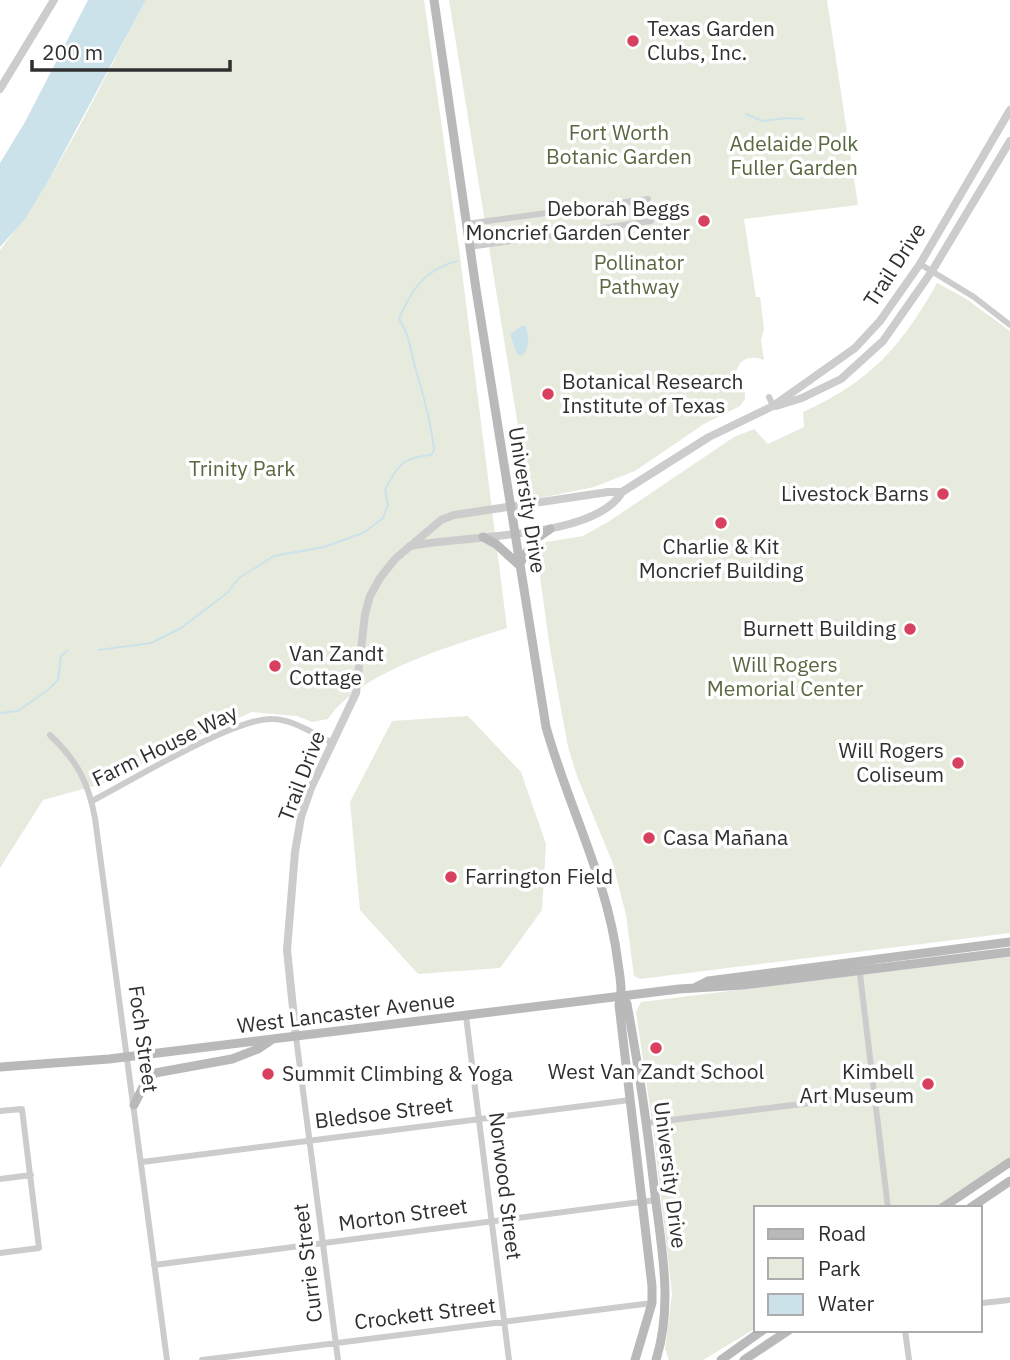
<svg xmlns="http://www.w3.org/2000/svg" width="1010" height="1360" font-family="'IBM Plex Sans',sans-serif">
<rect width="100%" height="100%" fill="#fff"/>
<path fill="#e7ebde" d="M146,0H424L460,256L507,628C452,646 362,670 328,719L312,722L297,716L252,712L193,738L105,783L43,800L0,868V250C60,175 100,84 146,0Z
M449,0H827L858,205L744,219L756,297H760L764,329L761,340L764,360C739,350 727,375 745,392V399L740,406L704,424L635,471L594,487L535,499L529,494Z
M937,283L965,298L1010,331V933L640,979L634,976L626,915L613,864L577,776L568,747L550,649L537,555L546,542L583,536L608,522L734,437L754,429L768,444L804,427L803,412C871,381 901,347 937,283Z
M468,716L521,772L546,844L542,910L500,968L418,974L360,910L350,802L392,721Z
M1010,956V1157L934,1208H756V1328L703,1360H669L665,1349L672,1294L653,1128L636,1012L641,1002Z"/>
<path fill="#cce2ea" d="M88,0H146L51,176L25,219L0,247V163L25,122Z
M522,326H526C529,337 530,348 522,356L517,354L510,334Z"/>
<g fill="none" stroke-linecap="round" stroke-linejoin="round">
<path stroke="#cce2ea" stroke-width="2" d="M746,114L762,121L787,118L803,119
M99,650L151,643L181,628L227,593L239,578L274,556L324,547L363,533L383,518L388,505L385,490C397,466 403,457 431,455L434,450C431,422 424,397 416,370C409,348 412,340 399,319C411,290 425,269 457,261
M0,713L18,711L49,689L58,680L61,656L67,651"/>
<path stroke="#ccc" stroke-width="6" d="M466,224L648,199
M469,247L651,221
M920,264L974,297L1010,325
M769,397L773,406
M50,735C77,761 88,781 95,818L167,1360
M92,801C131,781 233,718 272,719C292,719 314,734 331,742
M859,966L888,1208
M466,1016L509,1360
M296,1037L338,1360
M0,1111L22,1109L39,1248L0,1253
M647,1123L875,1095
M142,1162L630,1100
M0,1179L31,1175
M154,1265L656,1200
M982,1303L1010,1300
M905,1330L909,1360
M202,1360L652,1303"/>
<path stroke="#ccc" stroke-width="8" d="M0,89L54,0
M776,406L802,398L841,379L883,341L932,271L1010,141
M410,546C460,535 595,540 622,492L709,437L773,406L855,348L880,321L920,264L1010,110
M296,1037L287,950L295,852L301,817L311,788L356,693L365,614L370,596L380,578L395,559L441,520L454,515L608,492H622"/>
<path stroke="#b9b9b9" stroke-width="9" d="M434,0L476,289L546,727C568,806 608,880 618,963C620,977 623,991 619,1005L652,1286V1303L635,1360
M483,537L496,544L519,565
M519,565L534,540L550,529
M696,987L708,981L1010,942
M622,996L627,1004C639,1068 648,1131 655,1195C662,1251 673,1305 656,1360
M0,1067L109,1059L679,989L743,985L1010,952
M134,1105L145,1083L155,1073L232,1059L258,1049L270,1041
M942,1208L1010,1162
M970,1208L1010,1181
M721,1360L763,1330
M744,1360L789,1330"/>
</g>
<g fill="#d8405f" stroke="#fff" stroke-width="2.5">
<circle cx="633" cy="41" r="7"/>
<circle cx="704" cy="221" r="7"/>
<circle cx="548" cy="394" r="7"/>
<circle cx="943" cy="494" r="7"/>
<circle cx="721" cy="523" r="7"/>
<circle cx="910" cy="629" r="7"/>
<circle cx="275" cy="666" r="7"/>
<circle cx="958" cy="763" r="7"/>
<circle cx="649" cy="838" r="7"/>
<circle cx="451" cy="877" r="7"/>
<circle cx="656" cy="1048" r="7"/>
<circle cx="268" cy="1074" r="7"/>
<circle cx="928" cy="1084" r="7"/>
</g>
<g text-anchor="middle" stroke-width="7" stroke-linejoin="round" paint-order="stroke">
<g font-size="21" fill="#2f2f2f" stroke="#fff" text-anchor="start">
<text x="647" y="36">Texas Garden<tspan x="647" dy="24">Clubs, Inc.</tspan></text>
<text x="690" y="216" text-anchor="end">Deborah Beggs<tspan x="690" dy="24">Moncrief Garden Center</tspan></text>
<text x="562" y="389">Botanical Research<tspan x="562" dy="24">Institute of Texas</tspan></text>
<text x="929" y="501" text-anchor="end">Livestock Barns</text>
<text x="721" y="554" text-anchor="middle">Charlie &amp; Kit<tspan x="721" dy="24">Moncrief Building</tspan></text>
<text x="896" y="636" text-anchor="end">Burnett Building</text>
<text x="289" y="661">Van Zandt<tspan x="289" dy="24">Cottage</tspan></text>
<text x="944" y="758" text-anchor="end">Will Rogers<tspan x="944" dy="24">Coliseum</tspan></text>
<text x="663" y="845">Casa Mañana</text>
<text x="465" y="884">Farrington Field</text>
<text x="656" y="1079" text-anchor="middle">West Van Zandt School</text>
<text x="914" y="1079" text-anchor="end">Kimbell<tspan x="914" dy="24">Art Museum</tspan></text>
<text x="282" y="1081">Summit Climbing &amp; Yoga</text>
</g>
<g font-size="21" fill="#586840" stroke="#fff">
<text x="619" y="140">Fort Worth<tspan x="619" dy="24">Botanic Garden</tspan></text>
<text x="794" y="151">Adelaide Polk<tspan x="794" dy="24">Fuller Garden</tspan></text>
<text x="639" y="270">Pollinator<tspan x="639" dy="24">Pathway</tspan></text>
<text x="242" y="476">Trinity Park</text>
<text x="785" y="672">Will Rogers<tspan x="785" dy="24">Memorial Center</tspan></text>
</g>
<g font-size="21" fill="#2f2f2f" stroke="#fff">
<text transform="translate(895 265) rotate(-57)" y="7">Trail Drive</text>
<text transform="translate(527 500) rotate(81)" y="7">University Drive</text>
<text transform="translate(165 746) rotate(-26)" y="7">Farm House Way</text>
<text transform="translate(302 776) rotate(-69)" y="7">Trail Drive</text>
<text transform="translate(346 1013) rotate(-7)" y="7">West Lancaster Avenue</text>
<text transform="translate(143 1039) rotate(82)" y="7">Foch Street</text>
<text transform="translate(384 1113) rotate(-7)" y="7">Bledsoe Street</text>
<text transform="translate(670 1175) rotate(83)" y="7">University Drive</text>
<text transform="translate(505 1186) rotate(83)" y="7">Norwood Street</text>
<text transform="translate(403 1215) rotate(-8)" y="7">Morton Street</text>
<text transform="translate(308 1263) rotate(-97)" y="7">Currie Street</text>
<text transform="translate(425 1314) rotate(-7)" y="7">Crockett Street</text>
</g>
</g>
<rect x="754" y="1206" width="228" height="126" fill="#ffffff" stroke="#acacac" stroke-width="2"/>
<rect x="768" y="1229" width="35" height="10" fill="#b9b9b9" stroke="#acacac" stroke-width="2"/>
<text x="818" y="1241" font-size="21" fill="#2f2f2f">Road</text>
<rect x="768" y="1258" width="35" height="21" fill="#e7ebde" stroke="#acacac" stroke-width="2"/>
<text x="818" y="1276" font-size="21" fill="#2f2f2f">Park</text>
<rect x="768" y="1294" width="35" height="21" fill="#cce2ea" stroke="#acacac" stroke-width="2"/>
<text x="818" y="1311" font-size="21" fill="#2f2f2f">Water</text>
<path d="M32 60v10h198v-10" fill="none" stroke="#2f2f2f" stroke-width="3.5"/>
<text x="42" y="60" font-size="21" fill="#2f2f2f" stroke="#ffffff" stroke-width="5" paint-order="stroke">200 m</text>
</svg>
